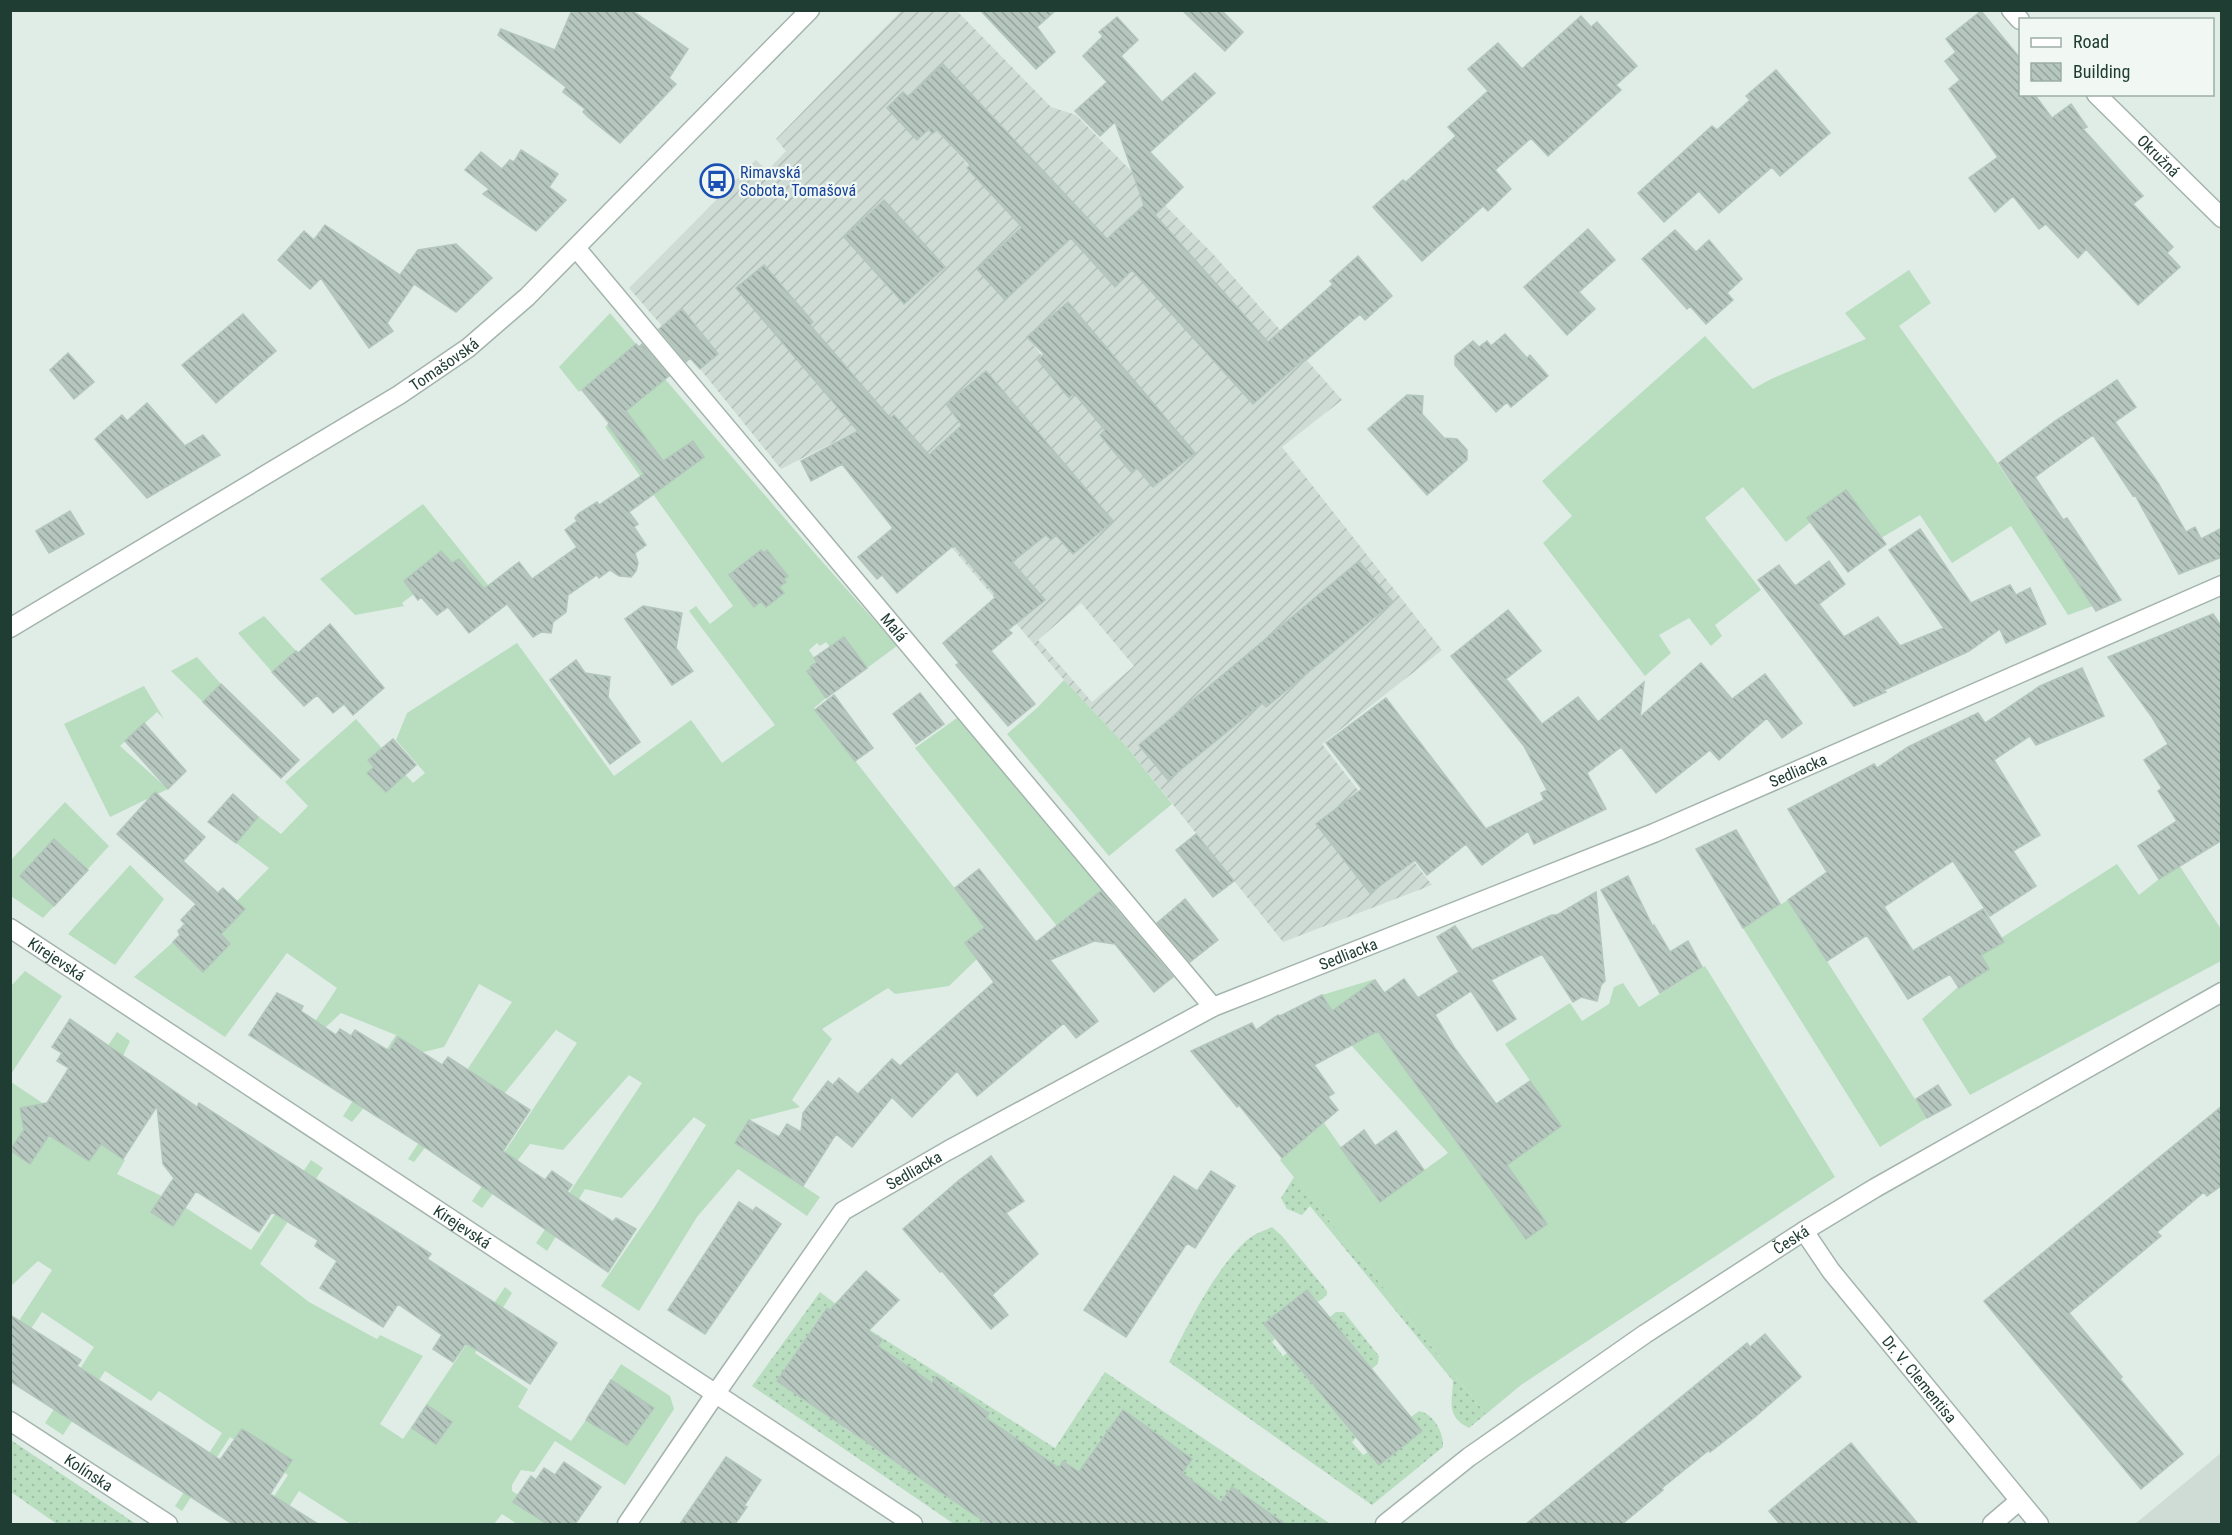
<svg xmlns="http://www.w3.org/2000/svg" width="2232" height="1535" font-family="'Roboto Condensed',sans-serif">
<defs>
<pattern id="industrial-furrows" width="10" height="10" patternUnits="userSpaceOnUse" patternTransform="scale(1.5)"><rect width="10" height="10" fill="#cfdcd5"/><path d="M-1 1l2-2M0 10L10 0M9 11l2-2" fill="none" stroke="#b1beb7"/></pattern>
<pattern id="grass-dots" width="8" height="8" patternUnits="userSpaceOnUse" patternTransform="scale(1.5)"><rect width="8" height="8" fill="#b8debf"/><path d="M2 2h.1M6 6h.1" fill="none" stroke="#9ebfa5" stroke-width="1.8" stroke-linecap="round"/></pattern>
<pattern id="building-back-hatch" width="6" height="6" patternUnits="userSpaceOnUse" patternTransform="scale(1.5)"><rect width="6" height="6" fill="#b6c7bf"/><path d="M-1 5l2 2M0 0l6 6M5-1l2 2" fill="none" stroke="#94a39c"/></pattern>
</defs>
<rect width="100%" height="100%" fill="#e0ece6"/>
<path fill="#cfdcd5" d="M2221,1453V1524H2135Z"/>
<path fill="url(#industrial-furrows)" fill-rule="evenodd" d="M901,11H957L1051,107L1076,115L1214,255L1342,400L1282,447L1442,650L1322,744L1432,885L1283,942L1127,747L1064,680L854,432L781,469L700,369L718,354L682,309L662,326L629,288L756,160L767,171L786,151L776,139ZM943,64L1089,221L1005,299L977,269L1022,227L937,130L932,134L929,129L917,140L887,108L903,92L908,97ZM1107,249L1129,273L1114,287L1093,262ZM1068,302L1195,453L1154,487L1137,468L1131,472L1100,436L1105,430L1074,393L1069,398L1038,360L1042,356L1027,337ZM1339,578L1266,707L1262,703L1168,780L1139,745ZM1081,603L1134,666L1092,702L1038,640Z"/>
<path fill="url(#grass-dots)" d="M1294,1177L1486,1414L1469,1428C1446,1417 1452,1402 1453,1381L1310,1206L1302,1215L1287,1209L1281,1198Z
M1272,1227L1282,1236L1327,1291V1295L1318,1302L1307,1290L1264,1325L1275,1339L1272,1342L1283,1356L1287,1353L1356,1438L1352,1442L1363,1455L1368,1452L1379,1465L1421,1431L1411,1417L1419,1411C1434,1414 1444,1433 1443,1447L1372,1505L1169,1362C1189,1323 1214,1270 1247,1240C1254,1234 1263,1231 1272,1227Z
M820,1292L870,1330L1055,1448L1105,1372L1329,1523L1327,1524H1275L1278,1520L1232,1487L1221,1501L1217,1498L1201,1520L1182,1473L1191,1459L1123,1410L1091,1455L1098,1485L1064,1461L1059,1468L986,1418L989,1412L937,1377L932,1383L878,1346L882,1340L826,1308L777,1381L812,1404L885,1365L844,1428L852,1433L895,1371L952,1500L960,1506L1037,1466L997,1524H954L752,1386Z
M1336,1312H1344L1379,1356L1378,1363L1372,1369L1330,1317Z
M11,1440L136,1524H57L11,1492Z"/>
<path fill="#b8debf" d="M1909,270L1931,303L1899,326L1998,464L2093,606L2068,615L2011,526L1952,563L1920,515L1881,538L1848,492L1786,542L1743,487L1705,518L1761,590L1715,625L1722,636L1711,646L1689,618L1659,635L1671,653L1645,676L1543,543L1572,516L1542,481L1705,336L1753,389L1771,379L1866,339L1845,313Z
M610,313L636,344L579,392L559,367Z
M665,379L818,557L897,646L867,668L844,637L830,647L826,642L820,646L817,643L809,650L817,662L808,671L831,694L814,708L985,927L965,943L977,959L949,986L895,994L888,988L822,1029L832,1039L792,1100L800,1107L749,1120L736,1142L820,1197L807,1216L738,1169L697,1217L639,1311L601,1286L654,1208L706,1125L694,1117L622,1198L585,1189L547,1251L536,1243L642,1083L629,1075L563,1150L530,1144L482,1208L472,1201L577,1043L556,1030L504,1094L458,1105L414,1162L408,1159L512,1002L479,984L444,1047L407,1056L352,1122L343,1116L396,1035L341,1013L289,1061L337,988L287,953L225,1037L134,977L173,942L203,972L230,945L221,934L237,901L269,868L236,843L258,816L281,834L308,806L285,782L356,719L413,783L425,773L396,740L407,713L517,643L614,776L691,720L722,763L775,725L689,611L696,606L710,624L733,606L605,427L608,425L657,491L676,478L626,411Z
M423,504L505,606L497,612L475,578L459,559L452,563L441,551L404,581L414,594L402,603L404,606L355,615L320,579Z
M264,616L296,651L272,672L238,633Z
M197,657L221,684L203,702L171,671Z
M1064,680L1127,747L1172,804L1109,856L1007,734L1037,708Z
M144,686L164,719L157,712L120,746L168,789L110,817L64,724Z
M957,718L1103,889L1057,926L915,748Z
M65,802L109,846L87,870L54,839L24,872L25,880L54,906L43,918L11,896L10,861Z
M2117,864L2139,895L2159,879L2179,865L2221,929V961L1970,1095L1922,1019L1958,987L1988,969L1981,955L2003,942L2001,938Z
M130,865L164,899L115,965L68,934Z
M1788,900L1927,1118L1880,1147L1743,928Z
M1705,966L1835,1177L1521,1385L1486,1414L1280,1160L1324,1123L1380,1202L1448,1153L1351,1045L1322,995L1375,979L1508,1164L1561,1126L1505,1044L1570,1003L1582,1021L1609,1004L1614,987L1623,983L1639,1007Z
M25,971L62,996L11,1074V986Z
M117,1032L130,1041L89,1129L75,1151L89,1160L101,1144L125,1160L117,1174L186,1208L251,1250L311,1160L323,1168L260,1264L309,1302L377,1339L380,1335L423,1356L380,1424L403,1439L505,1287L512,1293L475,1353L528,1389L518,1407L571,1441L586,1420L627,1445L650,1413L611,1380L621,1364L670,1396L674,1409L625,1485L555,1441L534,1472L521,1470L512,1485V1491L518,1495L514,1502L547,1524H517L502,1514L494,1524H364L359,1522L357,1524H348L349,1523L299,1491L278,1524H256L288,1475L230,1437L182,1511L175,1506L222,1433L159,1391L151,1401L105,1371L63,1435L45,1423L94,1347L42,1312L11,1359V1333L52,1270L38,1261L11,1286V1082L62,1116Z"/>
<path fill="url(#building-back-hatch)" stroke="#b3c6bc" stroke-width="1.5" d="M572,10H631L688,49L669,78L676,84L620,143L588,117L583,112L585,109L563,92L566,87L498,35L501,29L555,50Z
M980,10H1056L1037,27L1055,52L1036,69Z
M1182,10H1221L1243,32L1225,51Z
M1981,11L2020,58V94H2034L2052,118L2071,104L2087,127L2083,129L2143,196L2133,204L2173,247L2167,253L2180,267L2138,305L2086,249L2078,258L2046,224L2039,229L2013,196L1995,212L1969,178L1998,157L1949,89L1960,80L1945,61L1956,52L1946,39Z
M1581,16L1591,27L1597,22L1637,66L1616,85L1621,90L1548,156L1531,138L1495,170L1511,189L1488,211L1483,206L1422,261L1373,207L1403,180L1406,182L1456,136L1448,127L1488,91L1468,69L1498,43L1522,69Z
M1117,17L1138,40L1121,56L1162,102L1195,73L1215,93L1150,152L1183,187L1155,215L1268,342L1333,284L1330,281L1358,256L1392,296L1365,320L1360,314L1306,360L1305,358L1253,404L1132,270L1115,287L1071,238L1005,300L977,269L1022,227L967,168L970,165L937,130L932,134L929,129L917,140L887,108L903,92L908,97L943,64L1107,239L1144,205L1115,122L1100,136L1075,111L1107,82L1083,56L1103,36L1099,32Z
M1776,70L1830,133L1780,176L1772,167L1719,213L1699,191L1664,222L1638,193L1712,126L1717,130L1750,100L1746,96Z
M521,150L558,174L549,187L566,200L536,231L483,194L489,189L465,170L481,152L502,169L510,160L514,162Z
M884,200L945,267L904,304L844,237Z
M325,225L400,275L418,250L456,244L492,278L456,312L414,284L387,323L393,331L369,348L321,278L310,289L278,260L304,231L314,240Z
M1588,229L1615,260L1579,292L1595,309L1567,335L1524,287Z
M1675,230L1696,252L1709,240L1742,279L1727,293L1733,300L1706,324L1690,306L1687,309L1642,259Z
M764,265L813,322L810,325L890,418L894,415L929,455L962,425L946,404L986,371L1113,521L1073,554L1056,535L1051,540L1046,535L1012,562L1045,600L1008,630L1012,633L991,651L1035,704L1008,726L956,665L959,663L943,643L997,596L954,545L897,593L882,575L877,579L858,557L893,528L842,464L811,481L801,461L858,431L736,288Z
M1068,302L1195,453L1153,487L1137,468L1131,472L1100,435L1105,430L1074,393L1069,398L1038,360L1044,354L1027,337Z
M682,309L718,354L700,369L690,358L686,362L659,329Z
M243,314L276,351L216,403L182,365Z
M1505,334L1527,358L1530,355L1548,376L1511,407L1507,402L1496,412L1455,365V356L1473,341L1479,347L1487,341L1491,346Z
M636,344L639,347L642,344L669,376L626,411L663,461L693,441L704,457L629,512L638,524L634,527L646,545L635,553L638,563L636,571L631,577L619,576L610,570L599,578L597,575L568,595L566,612L553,622L551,633L541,632L533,637L507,604L469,633L448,607L437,615L421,597L418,600L404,581L441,551L452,563L459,559L484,589L519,562L532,579L577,547L565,530L577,521L575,518L578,514L597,502L599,505L644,474L608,425L609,423L582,390Z
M68,353L94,382L74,399L50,370Z
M2117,380L2136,407L2115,422L2158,483L2186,532L2195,527L2201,539L2222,528V557L2179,574L2135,495L2133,496L2093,435L2035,477L2063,520L2067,518L2121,600L2096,611L1999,463L2055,421Z
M1407,395L1423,396L1422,414L1444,438L1457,439L1467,450V460L1427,495L1368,429Z
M147,403L185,446L203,435L220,455L147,498L95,439L122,415L127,421Z
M1846,490L1886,544L1848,572L1807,518Z
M70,511L84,534L49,553L36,531Z
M1920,529L1971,603L2010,585L2016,595L2030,588L2046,624L2006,643L2000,629L1969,651L1884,690L1886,692L1854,706L1758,580L1779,565L1795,586L1829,561L1845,584L1819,604L1844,637L1878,617L1900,646L1944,628L1889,550Z
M761,550L764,553L767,550L788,576L784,579L786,582L779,587L784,593L766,607L761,601L754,607L729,575Z
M1359,561L1393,602L1266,707L1262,703L1168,780L1139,745Z
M643,606L682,613L676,648L693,671L672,685L625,619Z
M1508,610L1541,651L1506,679L1542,724L1578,697L1598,722L1644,682L1640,717L1701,663L1732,699L1765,674L1802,723L1782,738L1767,718L1719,760L1710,750L1656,793L1621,747L1587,773L1606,809L1534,844L1528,831L1482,865L1466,844L1427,875L1415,860L1370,893L1316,824L1362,789L1326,743L1386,698L1486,829L1544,800L1541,793L1547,790L1524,746L1451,656Z
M2213,614L2222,627V840L2159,879L2138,846L2177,821L2158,791L2162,788L2144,760L2168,744L2152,717L2108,657Z
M330,624L384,688L353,715L344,704L333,713L317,695L304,706L272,672L296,651L298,653Z
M844,637L867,668L826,698L807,671L811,669L810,667L817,662L814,658Z
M576,660L585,673L610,677L608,697L640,742L610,764L550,680Z
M2082,668L2104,716L2036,745L2030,736L1994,760L2040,835L2013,851L2036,886L1990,916L1953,861L1884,907L1913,951L1983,909L2004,942L1981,955L1989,969L1959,988L1950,974L1908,999L1867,935L1827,961L1788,900L1827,872L1788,809L1874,764L1877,768L1908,747L1978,713L1985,723L2040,686Z
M221,684L299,760L281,778L203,702Z
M920,693L944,724L916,744L893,714Z
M834,695L873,748L855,761L815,710Z
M144,723L186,771L168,789L125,741Z
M393,739L416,765L386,792L367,773L374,767L368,760Z
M155,792L205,837L183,861L218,893L223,888L245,909L221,934L230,944L203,972L173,942L180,935L178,931L185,924L181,920L196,904L117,834Z
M233,794L258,817L236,843L208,822Z
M1736,830L1780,904L1743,928L1696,849Z
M1196,834L1234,881L1213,897L1176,850Z
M54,839L88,870L54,906L20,876Z
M979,869L1036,942L1101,891L1173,977L1154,992L1115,944L1094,941L1050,960L1098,1021L1076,1038L1064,1023L977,1096L957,1071L912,1117L892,1097L852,1147L836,1134L803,1186L735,1143L749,1120L779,1137L787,1124L801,1132L803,1113L828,1081L833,1085L839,1078L858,1094L892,1059L900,1066L994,982L965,943L985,927L955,888Z
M1628,876L1653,927L1654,925L1670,952L1688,941L1702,967L1660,993L1601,890Z
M1596,892L1605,981L1601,985L1597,1001L1581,997L1573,1002L1542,954L1491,980L1516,1019L1497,1031L1471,991L1435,1015L1454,1047L1496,1104L1530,1081L1561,1126L1507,1165L1547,1224L1526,1239L1378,1031L1314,1065L1334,1093L1328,1097L1338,1110L1282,1158L1239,1105L1237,1107L1191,1051L1252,1023L1256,1030L1278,1015L1280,1016L1322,995L1332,1011L1375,980L1384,993L1404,979L1418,998L1459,972L1437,937L1455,926L1472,950L1552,915H1557Z
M1185,899L1218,940L1190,962L1157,923Z
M277,993L303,1006L301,1011L336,1035L340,1029L351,1036L355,1030L389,1051L398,1037L442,1065L448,1057L530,1110L503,1151L545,1180L552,1171L572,1185L567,1192L613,1222L616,1218L636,1229L608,1272L417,1142L249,1035Z
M70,1019L197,1107L199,1103L431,1254L427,1259L557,1343L530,1384L466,1343L453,1362L433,1349L442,1335L398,1304L383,1327L320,1288L337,1261L315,1246L318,1240L272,1212L259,1232L196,1191L173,1226L151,1212L174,1178L163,1164L157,1106L123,1159L101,1144L89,1161L49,1135L30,1164L10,1150L24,1130L20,1108L47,1103L69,1068L57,1061L62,1053L52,1047Z
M1938,1085L1951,1105L1927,1118L1916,1099Z
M2222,1106V1185L2207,1196L2204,1192L2157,1232L2161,1236L2069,1313L2122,1377L2120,1379L2183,1454L2141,1489L1984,1301Z
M1364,1130L1375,1146L1396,1131L1424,1170L1380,1202L1341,1148Z
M991,1156L1024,1201L1006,1213L1038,1254L992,1295L1008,1315L991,1329L942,1271L940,1272L903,1229L958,1181Z
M1211,1171L1235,1186L1195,1248L1187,1243L1126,1337L1084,1310L1174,1176L1197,1191Z
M739,1202L753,1211L756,1207L781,1224L705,1334L668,1310Z
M866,1271L899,1300L868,1331L882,1340L878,1346L932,1383L936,1376L989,1413L986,1418L1059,1468L1063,1461L1079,1472L1123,1410L1192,1459L1182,1473L1221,1502L1232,1487L1285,1524H988L777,1381L827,1308L830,1310Z
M1307,1290L1422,1431L1379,1465L1264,1324Z
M10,1315L81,1360L77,1366L220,1460L242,1429L292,1460L270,1494L318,1524H233L10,1381Z
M1765,1334L1801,1377L1755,1417L1710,1452L1709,1450L1662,1488L1663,1490L1622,1524H1526L1747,1343L1750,1347Z
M611,1380L654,1408L627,1445L586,1420Z
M427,1405L452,1422L436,1444L412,1428Z
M1851,1443L1918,1524H1780L1769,1511Z
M726,1457L761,1480L744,1506L747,1507L735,1524H680Z
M564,1462L601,1487L575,1524H547L513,1502L531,1476L536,1480L544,1468L555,1475Z"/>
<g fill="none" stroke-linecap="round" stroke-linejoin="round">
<g stroke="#a3b4ad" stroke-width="21">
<g id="minor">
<path d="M2011,10L2020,20"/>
<path id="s1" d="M2096,94L2222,218"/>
<path id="s2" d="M576,248L1213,1007"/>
<path id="s3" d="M10,628L399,395L468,348L527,297L810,10"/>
<path id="s4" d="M10,928L913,1524"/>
<path id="s5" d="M1804,1231L1831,1271L2039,1524"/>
<path id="s6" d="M10,1421L168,1524"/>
<path id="s7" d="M627,1524L716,1393L843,1211L947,1151L1213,1007L1654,833L2222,585"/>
<path id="s8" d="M1385,1524L1469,1457L1645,1334L1804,1231L1875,1188L2222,992"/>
<path d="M1992,1524L2019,1501"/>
</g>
</g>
<use href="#minor" stroke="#fff" stroke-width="18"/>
</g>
<defs>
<g id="bus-ring" transform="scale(1.725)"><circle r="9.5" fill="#f1f8f4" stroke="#1a4fb4" stroke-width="1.5"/><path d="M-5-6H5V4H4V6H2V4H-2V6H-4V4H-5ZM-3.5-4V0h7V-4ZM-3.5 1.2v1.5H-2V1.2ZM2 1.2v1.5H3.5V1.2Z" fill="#1a4fb4"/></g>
</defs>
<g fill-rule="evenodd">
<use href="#bus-ring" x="717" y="181"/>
</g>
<g text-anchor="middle" stroke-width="4.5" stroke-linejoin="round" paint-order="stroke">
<g font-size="16" fill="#203d33" stroke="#f1f8f4">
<text dy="6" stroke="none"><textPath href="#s1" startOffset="88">Okružná</textPath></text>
<text dy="6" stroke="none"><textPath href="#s3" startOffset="508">Tomašovská</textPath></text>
<text dy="6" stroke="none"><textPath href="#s2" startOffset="495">Malá</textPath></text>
<text dy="6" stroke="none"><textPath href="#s7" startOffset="1434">Sedliacka</textPath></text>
<text dy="6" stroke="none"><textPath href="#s7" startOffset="948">Sedliacka</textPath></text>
<text dy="6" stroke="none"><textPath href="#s4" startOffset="56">Kirejevská</textPath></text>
<text dy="6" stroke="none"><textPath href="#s7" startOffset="462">Sedliacka</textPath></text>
<text dy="6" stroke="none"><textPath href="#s4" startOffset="542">Kirejevská</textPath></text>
<text dy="6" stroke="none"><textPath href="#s8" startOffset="496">Česká</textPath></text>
<text dy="6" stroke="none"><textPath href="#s5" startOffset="188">Dr. V. Clementisa</textPath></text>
<text dy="6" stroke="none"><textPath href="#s6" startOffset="94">Kolínska</textPath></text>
</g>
<g font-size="16" fill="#164399" stroke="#f1f8f4" text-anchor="start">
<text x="740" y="178">Rimavská<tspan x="740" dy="18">Sobota, Tomašová</tspan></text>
</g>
</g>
<rect width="2232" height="1535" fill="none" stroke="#203d33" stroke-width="24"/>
<rect x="2019" y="18" width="195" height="78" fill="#f1f8f4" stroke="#9dada7" stroke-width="1.5"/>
<rect x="2031" y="38" width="30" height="9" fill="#ffffff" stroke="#9dada7" stroke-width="1.5"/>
<text x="2073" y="48" font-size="18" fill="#203d33">Road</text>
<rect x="2031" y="63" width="30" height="18" fill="url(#building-back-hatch)" stroke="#9dada7" stroke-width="1.5"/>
<text x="2073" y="78" font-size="18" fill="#203d33">Building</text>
</svg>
